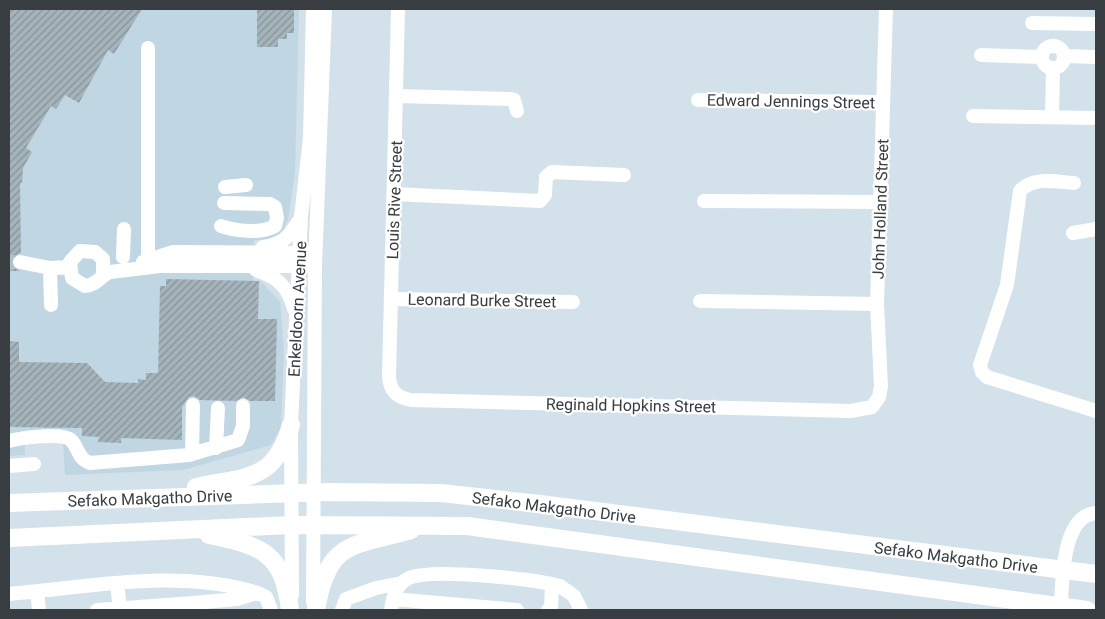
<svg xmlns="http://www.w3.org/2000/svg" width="1105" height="619" font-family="Roboto,sans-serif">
<defs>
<pattern id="building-hatch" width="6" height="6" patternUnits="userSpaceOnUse" patternTransform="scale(1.25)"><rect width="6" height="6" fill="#a5b3bb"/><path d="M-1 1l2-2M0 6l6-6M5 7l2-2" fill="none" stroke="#87939a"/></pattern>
</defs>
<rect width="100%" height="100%" fill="#d2e1ea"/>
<path fill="#c0d6e3" d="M9,9H299L295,172L288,220L283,230L273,240H254L253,280L261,281L280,302L284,348L281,427L271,445L183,470L65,475L63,441L25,442V455L9,456Z"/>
<path fill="url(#building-hatch)" d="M9,9H142L114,54L108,50L79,103L65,95L56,109L51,106L26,148L32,152L23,168L22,183H20L21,253L14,256L11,261L14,268L20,271H9Z
M257,9H294V33H287V39H278V47H257Z
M166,279L259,281L258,319H277L275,401H250L243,397L236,401L200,400L194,396L189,397L182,407V440L121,438V443L98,442L99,437L82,436V428L9,427V341L19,342V362L87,363L105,382L138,383V379L146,380V373H158L160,286H166Z"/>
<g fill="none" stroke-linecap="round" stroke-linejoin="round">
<path stroke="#b3c0c8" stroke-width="14" stroke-dasharray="14 7" stroke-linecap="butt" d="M9,262H20"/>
<path stroke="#fff" stroke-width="14" d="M398,9L389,376C390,391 396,397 411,400L851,411L872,407L879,397L881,386L877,304L886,9
M1032,23L1096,24
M1042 57a11 11 0 1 1 22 0a11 11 0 1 1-22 0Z
M981,55L1042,57
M1065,56L1096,57
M397,96L511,99L514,100L517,111
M698,100L883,102
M973,116L1096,118
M1052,117L1053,68
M1074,183C1056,182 1033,176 1020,191L1007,285L980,365L982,372L987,377L1096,411
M225,187L246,185
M394,194L540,201L545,195L546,177L552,172L624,175
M704,201L880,202
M221,226C235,231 262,234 275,226L277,218L275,207L270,204L224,203
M1073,233L1096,229
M263,247C287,243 288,236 301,218
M123,257L124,229
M148,261V48
M20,262L50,268L69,267
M143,262L173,252L307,253
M50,268L51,305
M256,270C277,277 288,286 294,309
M103,275V259L95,252L80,251L70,262L72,278L85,286C97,285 100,276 110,272L160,266H307
M391,299L573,302
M700,301L877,304
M9,441C20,438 62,432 71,440C79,448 77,458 90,463L189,455L238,440L243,426V406
M216,448L218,408
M192,454L193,405
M9,466L34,464
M117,583L120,610
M37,592L39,610
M9,594C91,587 177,568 258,593L266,597L271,610
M292,595L291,425L301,217L310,138L313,9
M393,599L517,610
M313,602L315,266L325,9
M193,603L237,599L257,593
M139,607L193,603L194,610
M1061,607C1062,582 1062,515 1096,513
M97,610L139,607L147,610
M342,610L346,599L376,588L402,583
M391,610C393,597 396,584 409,578C433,568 533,579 560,586L574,596L581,610
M548,610L551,609L552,584"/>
<path stroke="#fff" stroke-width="18" d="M196,487C245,476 274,483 291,425
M9,503L328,492L441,493L540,504L1096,574
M209,535C262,546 283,552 290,610
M9,538L291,525L467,526L1087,610
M316,610C328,540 351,547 411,530"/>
</g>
<g text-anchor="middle" stroke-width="4.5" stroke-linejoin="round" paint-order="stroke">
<g font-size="16" fill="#373d41" stroke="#fff">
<text transform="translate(791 101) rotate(1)" y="6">Edward Jennings Street</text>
<text transform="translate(394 200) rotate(-88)" y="6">Louis Rive Street</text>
<text transform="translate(880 209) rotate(-88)" y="6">John Holland Street</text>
<text transform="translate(482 300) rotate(1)" y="6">Leonard Burke Street</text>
<text transform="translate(297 309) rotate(-87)" y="6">Enkeldoorn Avenue</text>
<text transform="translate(631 405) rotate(1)" y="6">Reginald Hopkins Street</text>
<text transform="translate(150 498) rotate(-2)" y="6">Sefako Makgatho Drive</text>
<text transform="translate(554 507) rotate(7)" y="6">Sefako Makgatho Drive</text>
<text transform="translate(956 557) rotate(7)" y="6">Sefako Makgatho Drive</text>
</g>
</g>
<rect width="1105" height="619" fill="none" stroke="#373d41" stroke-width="20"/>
</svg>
